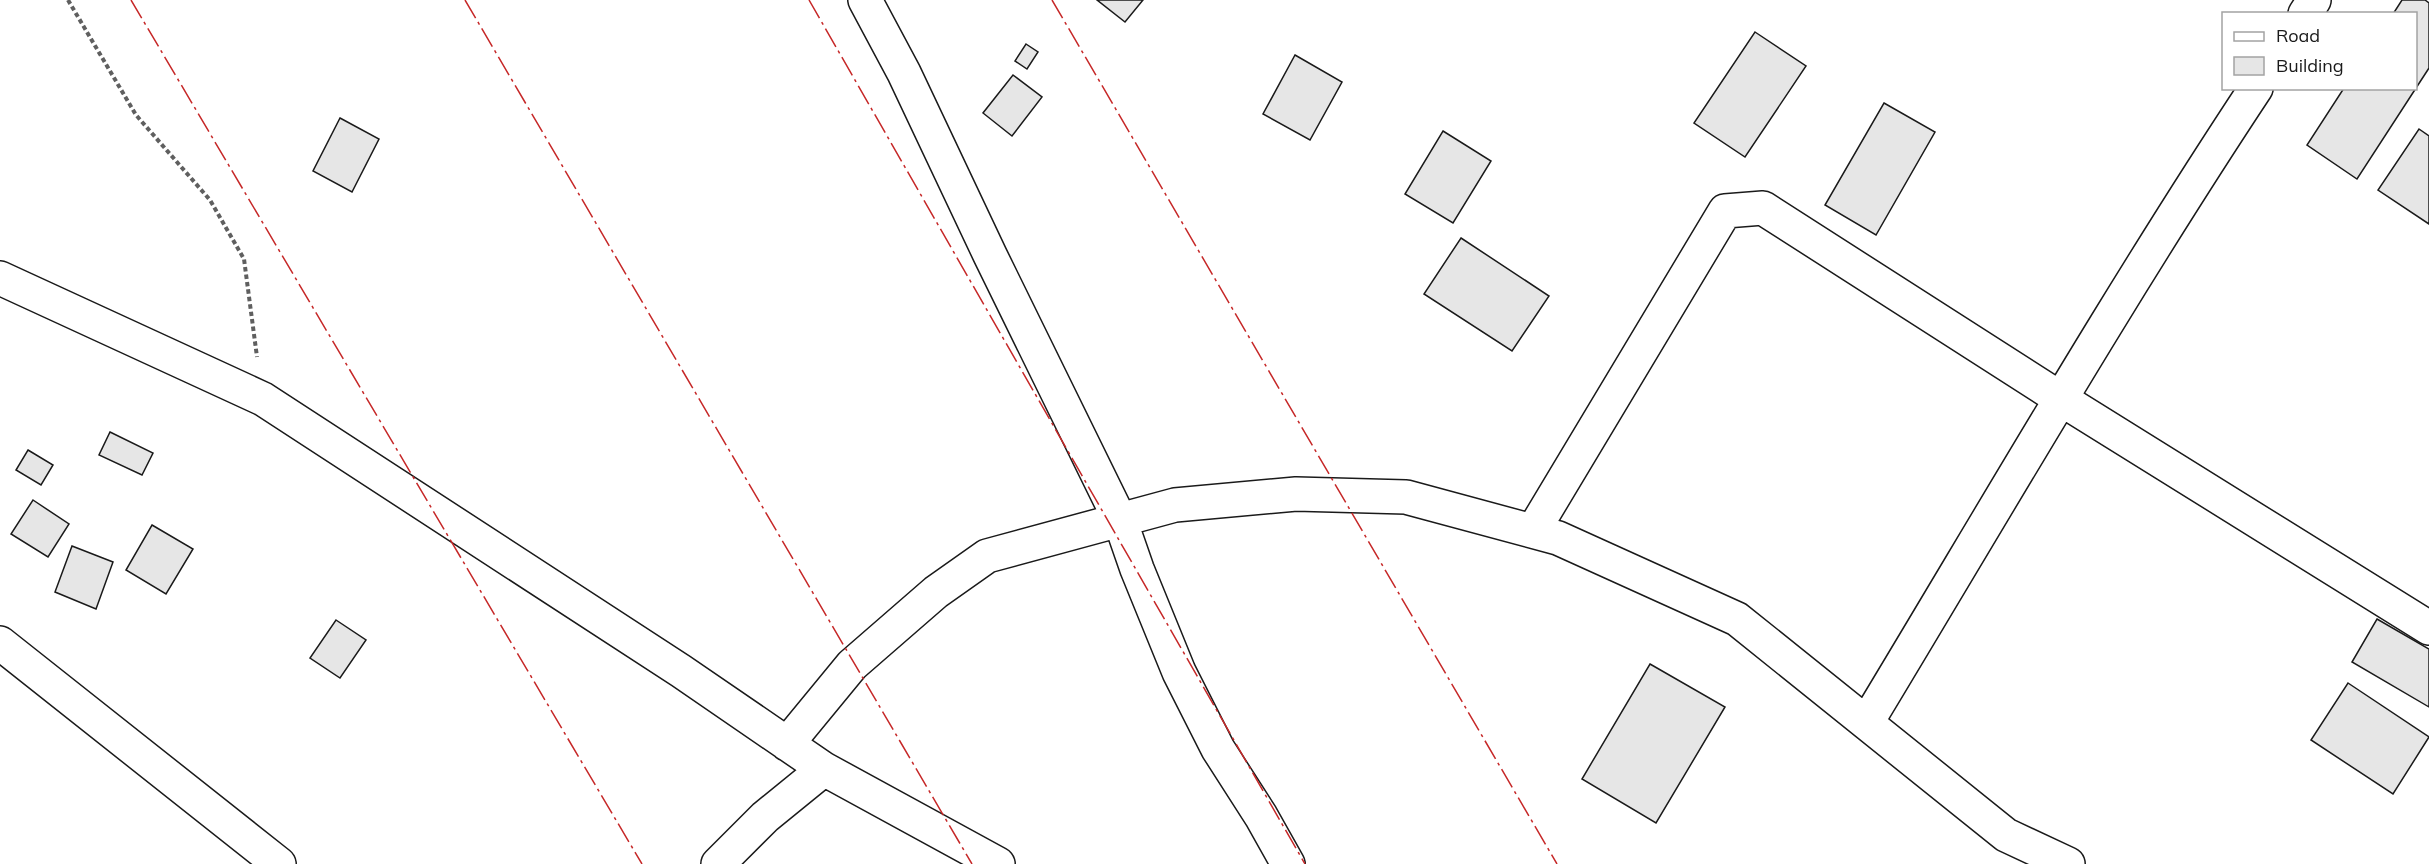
<svg xmlns="http://www.w3.org/2000/svg" width="2429" height="864" font-family="Mulish,sans-serif">
<rect width="100%" height="100%" fill="#fff"/>
<path fill="#e6e6e6" stroke="#1a1a1a" stroke-width="1.5" d="M1097,0H1143L1125,22Z
M2402,0H2425L2429,3V68L2357,179L2307,145L2344,88H2416V14H2393Z
M1755,32L1806,66L1745,157L1694,123Z
M1026,44L1038,52L1027,69L1015,61Z
M1295,55L1342,82L1310,140L1263,114Z
M1013,75L1042,97L1012,136L983,113Z
M1884,103L1935,132L1876,235L1825,205Z
M340,118L379,139L352,192L313,171Z
M2419,129L2429,136V224L2378,190Z
M1443,131L1491,161L1453,223L1405,194Z
M1461,238L1549,296L1512,351L1424,294Z
M110,432L153,453L142,475L99,455Z
M28,450L53,465L41,485L16,470Z
M33,500L69,524L48,557L11,534Z
M152,525L193,549L166,594L126,570Z
M72,546L113,562L96,609L55,592Z
M2377,619L2429,649V707L2352,662Z
M336,620L366,640L340,678L310,658Z
M1650,664L1725,707L1656,823L1582,779Z
M2348,683L2429,737L2393,794L2311,740Z"/>
<g fill="none" stroke-linecap="round" stroke-linejoin="round">
<g stroke="#1a1a1a" stroke-width="36">
<path id="minor" d="M865,0L904,73L990,255L1120,520L1137,569L1179,672L1218,749L1261,816L1288,864
M2305,14L2314,0
M0,278L263,399L681,671L824,769L998,864
M1533,531L1725,211L1763,208L2061,399L2429,628
M0,643L279,864
M1867,722C1995,510 2119,295 2256,88
M787,744L852,665L936,592L987,556L1175,505L1296,494L1406,497L1558,538L1737,619L2006,835L2068,864
M718,864L765,817L824,769"/>
</g>
<path stroke="#5f5f5f" stroke-width="4" stroke-dasharray="4.5 3" stroke-linecap="butt" d="M68,0L136,115L210,200L244,259L257,357"/>
<use href="#minor" stroke="#fff" stroke-width="33"/>
<path stroke="#c62828" stroke-width="1.5" stroke-dasharray="21 4.5 3 4.5" stroke-linecap="butt" d="M131,0L642,864
M465,0L972,864
M809,0L1305,864
M1052,0L1557,864"/>
</g>
<rect x="2222" y="12" width="195" height="78" fill="#ffffff" stroke="#a3a3a3" stroke-width="1.5"/>
<rect x="2234" y="32" width="30" height="9" fill="#ffffff" stroke="#a3a3a3" stroke-width="1.5"/>
<text x="2276" y="42" font-size="18" fill="#1a1a1a">Road</text>
<rect x="2234" y="57" width="30" height="18" fill="#e6e6e6" stroke="#a3a3a3" stroke-width="1.5"/>
<text x="2276" y="72" font-size="18" fill="#1a1a1a">Building</text>
</svg>
